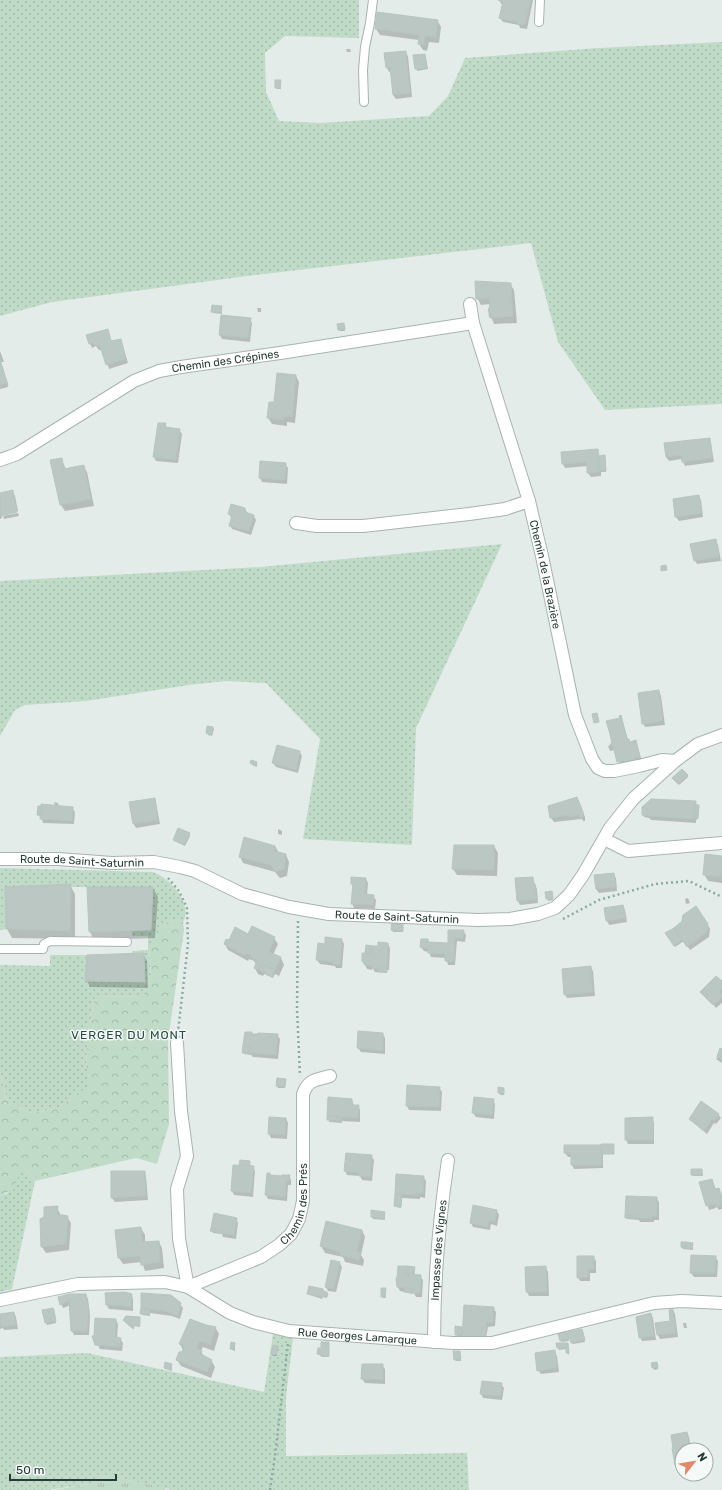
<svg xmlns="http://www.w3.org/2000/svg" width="722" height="1490" font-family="Rubik,sans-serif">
<defs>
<pattern id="grass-dots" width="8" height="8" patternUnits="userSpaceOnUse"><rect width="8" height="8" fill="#c0dbc7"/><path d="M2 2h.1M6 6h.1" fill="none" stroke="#a5bdac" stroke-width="1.8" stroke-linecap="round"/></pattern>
<pattern id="forest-crowns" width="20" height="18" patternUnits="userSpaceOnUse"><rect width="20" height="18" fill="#c0dbc7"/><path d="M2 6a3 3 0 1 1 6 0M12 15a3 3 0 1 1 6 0" fill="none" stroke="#a5bdac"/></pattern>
<pattern id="park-tufts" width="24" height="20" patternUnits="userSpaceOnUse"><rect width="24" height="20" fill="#c0dbc7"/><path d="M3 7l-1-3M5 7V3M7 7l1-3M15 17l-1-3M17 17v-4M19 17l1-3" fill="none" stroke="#a5bdac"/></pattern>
</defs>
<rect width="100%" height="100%" fill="#e4ece9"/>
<path fill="url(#grass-dots)" d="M0,0H359V38L285,36L265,53L266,92L279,121L321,123L429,116L448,96L465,58L599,48L722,42V404L605,410L558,342L531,243L255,275L52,302L0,316Z
M502,544L416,728L412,845L303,839L320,739L266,683L226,681L189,685L86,701L25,705L15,710L0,736V581L261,567Z
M0,868L152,872C169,876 194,905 183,922L176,919L168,922L159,929L149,948L151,978L143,996L95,997L90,1023L86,1061L90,1086L56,1109L29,1113L7,1099L0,1072V965L50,966V955H87L86,981L145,982L144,953H132V951L148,950V936H132V930L151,929L153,887H71V884L5,887L6,929L0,930Z
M22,1166L35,1181L12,1289L0,1292V1195L7,1194Z
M273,1334L293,1338L286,1397V1456L467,1453L469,1490H172L105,1475L90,1484L48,1490H0V1357L87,1353L264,1392Z"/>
<path fill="url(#forest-crowns)" d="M176,919L183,922L184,930L168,1040L169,1124L157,1164L136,1158L35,1181L22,1166C18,1179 15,1192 0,1195V1072L7,1099L29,1113L56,1109L89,1086L86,1061L90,1023L95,997L143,996L151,978L149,948L158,929L168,922Z"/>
<path fill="url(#park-tufts)" d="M105,1475L165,1488V1490H54L90,1484Z"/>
<path fill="#0003" d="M499,0H533L527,29L520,28L519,25L503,22L500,18L502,5Z
M437,20L441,27L439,43L429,42L427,51L423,50L419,44V40L380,35L376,29Z
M346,49H350L351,52H347Z
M405,52L408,56L412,97L396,99L393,95L391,71L389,72L387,68Z
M425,55L428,69L417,71L414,56Z
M280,81L281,89H277L276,88Z
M510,284L514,290L517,323L494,324L492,319L489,317L488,308H490V304L481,305L477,298Z
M221,307L222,314L213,313L212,312Z
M257,308H261V312H258Z
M250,319L252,323L250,342L222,339L220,335Z
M344,326L345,331H340L339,330Z
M107,330L112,342L121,340L128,363L109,369L103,350H99L96,346L92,348L90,344Z
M0,351L4,362H1L8,387L0,389Z
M296,376L299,382L295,423L287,422V426L272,424L268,418L275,403Z
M165,424L168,429L179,430L182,434L178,463L156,461L154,457Z
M709,439L711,443L714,462L685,466L682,459L669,461L666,457Z
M597,450L600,457L604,456L605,458L606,472H601V476L591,477L588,473V466L565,468L563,464Z
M61,459L66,469L83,466L87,472L94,506L65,511L61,505L51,461Z
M285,464L288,468L287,484L262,482L260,478Z
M12,492L15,496L18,511L2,514L1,513L2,518L0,519V494Z
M698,496L701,500L703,517L679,521L676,517Z
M245,509L248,514L254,516L256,520L251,535L232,529L230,525L232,519L229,514Z
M18,513L19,516L4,519L3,516Z
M716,541L718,545L721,561L697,564L695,560Z
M659,692L661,696L665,725L645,727L643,723Z
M621,717L628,740L630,743L636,742L642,761L621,766L615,750L610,751L608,746L613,745Z
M213,728L214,729L212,736L208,735L207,733Z
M300,752L302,756L298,773L276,767L273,763Z
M252,761L257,763V767L252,765Z
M687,775L688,777L679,785L674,780Z
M154,799L156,803L160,824L136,828L134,824L130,802Z
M651,800L695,802L699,808L698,819L696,820V823L651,820L649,818L644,817L642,809Z
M54,802L58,803L59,807L72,808L75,812L74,824L43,823L41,817L38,815L40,807L55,806Z
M579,803L585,817V821H583L582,819L554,822L551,818Z
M278,829L282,831V835L278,834Z
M189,834L190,836L185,846L174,840Z
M275,846L279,853L286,855L289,862L287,876L280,878L275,872L243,863L240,857Z
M494,846L498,853L497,876L457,875L453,869Z
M722,857V883L708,881L704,874Z
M613,874L616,878L617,891L599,893L596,889Z
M532,878L537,889L538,903L520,905L518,901Z
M366,879L368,883L367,895L373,896L376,900L375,909L354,908L352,903L354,887L352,884Z
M70,885L75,894V939L12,938L7,929Z
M153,888L158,897L155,938L94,940L90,932Z
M552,892L553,900L548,901L546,893Z
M688,898L690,903L686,904L685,899Z
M623,906L625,910L627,922L609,925L607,921Z
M403,923V932H393L392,930Z
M707,924L710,929L709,937L690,950L684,941L675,947L667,934Z
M449,931H463L466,935L465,942L457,941L455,965H448L446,958L431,957L429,952L424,951L421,947L422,940H428L430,944H449Z
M274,938L278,944L273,955L281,958L284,965L279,976L275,974L273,978L264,974L263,976L258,974L255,968L256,964L254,961L249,959L248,961L228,950L225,944L229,941Z
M342,940L344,944L342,968H336L335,966L320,964L317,960L319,944L326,945Z
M388,944L390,948L389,970H387V973L375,972L372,967V970L367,969L363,961L366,954V946L379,947Z
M143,954L147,961L148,988L90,987L87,981Z
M590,967L593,971L595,996L567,998L565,994Z
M722,983V1003L716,1008L708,997Z
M246,1033L277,1035L280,1039L278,1059L253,1057L251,1055L244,1054L243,1052Z
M383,1034L385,1038V1054L361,1052L358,1048Z
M722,1050V1063L716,1059L717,1058H719L718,1056Z
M285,1080V1088H278L277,1086Z
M439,1088L442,1092L441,1111L409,1110L407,1106Z
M499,1089H504V1095H500Z
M329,1098L352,1100L354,1106H358L360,1110V1122L342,1121V1123L329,1122Z
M493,1100L495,1104L494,1119L476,1117L473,1113Z
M718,1114L721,1118L716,1124L714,1123L707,1134L690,1120Z
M652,1118L654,1123V1144H628L626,1140Z
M286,1119L288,1123L287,1139L271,1138L269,1134Z
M613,1145L614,1153H603V1155H614H603V1168L574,1169L572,1165V1157H568L565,1153V1146Z
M371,1156L374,1160L372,1181L362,1180L360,1176L347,1175L345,1171Z
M250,1162V1167H253L255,1171L253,1197L234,1195L232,1191L241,1166L240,1165Z
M702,1170L703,1176H693L692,1175Z
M144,1172L146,1176L148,1200L115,1202L112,1198Z
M270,1176H289L291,1180V1185H288L287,1201L268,1199L266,1195Z
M423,1177L426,1181L425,1198L420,1197V1199L402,1198L401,1208L396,1207L395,1206L397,1195Z
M712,1180L716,1190L719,1189L722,1197V1209L719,1210L715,1204L716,1208L709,1210L701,1183Z
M656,1198L659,1202V1220H654V1222H640L639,1220L627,1219L626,1217Z
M57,1207L61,1216L67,1217L71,1223L69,1250L46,1253L42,1247L41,1220Z
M497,1211L499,1215L497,1226L491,1224L490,1230L473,1227L471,1223Z
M384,1213L385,1220L373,1219L372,1217Z
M236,1219L238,1223L236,1239L223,1237L222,1234L213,1233L212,1231Z
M327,1222L362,1230L365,1237L361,1255L364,1260L363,1266L345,1262L343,1257L325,1253L321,1246Z
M141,1228L145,1235V1242H159L162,1248L164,1268L145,1271L142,1262L123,1264L119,1258L116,1231Z
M693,1244V1250L683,1249L682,1247Z
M593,1257L596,1261V1273H590V1281H580L578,1277Z
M715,1257L718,1261L717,1277H694L691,1273Z
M339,1262L342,1267L336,1292L328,1291L326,1287Z
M414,1268L415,1275L420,1276L423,1280L422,1297H416L413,1291V1294L400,1291L398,1287L397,1279Z
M526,1268H546L548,1272L549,1296H529L527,1292Z
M385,1289L386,1298H383L382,1296Z
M323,1290L328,1294L327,1298L323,1297L322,1299L310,1295L309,1294Z
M86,1295L88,1299L90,1316L89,1335H74L72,1331L71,1305L63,1308L59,1298Z
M131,1295L133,1299V1311L109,1309L107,1305Z
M180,1304L183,1308L180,1319L172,1316L150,1313V1316L142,1315L141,1313L142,1308Z
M493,1308L496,1312L495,1326L488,1327L486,1338L457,1336L456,1334L462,1328L463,1331Z
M673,1310L675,1314L678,1337L660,1339L658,1335L657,1324L671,1322Z
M53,1311L56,1323L47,1325L46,1323Z
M14,1313L16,1317L18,1329L4,1330L3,1328L0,1329V1315Z
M651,1314L653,1318L656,1340L642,1341L640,1337Z
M139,1318L140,1327L134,1326V1329H133L125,1322Z
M116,1320L118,1324L117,1339H120L123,1343L122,1351L100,1349L94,1337Z
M683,1323H686L687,1328H684Z
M206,1326L215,1327L219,1334L214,1351L203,1347L201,1351L204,1357L211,1360L215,1367L211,1378L181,1366L177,1360L183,1350L180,1344Z
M582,1332L585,1342L573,1344L572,1343Z
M568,1335L569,1341L562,1342L561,1341Z
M328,1343L329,1357H322L318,1354Z
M235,1344V1351L232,1350L231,1348Z
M568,1345L569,1355L567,1353V1349L559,1350L558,1348Z
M277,1347V1356H273L272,1354Z
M460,1352L461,1361H456L455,1360Z
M554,1352L557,1356L559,1372L541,1374L538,1370Z
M657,1363L658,1369L654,1370L652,1364Z
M172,1365V1371L166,1369L165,1368Z
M363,1365H382L385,1369V1384L365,1383L362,1379Z
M501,1384L504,1388L502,1400L483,1398L481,1393Z
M687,1433L689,1437L692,1450H682V1468L678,1469L676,1465Z"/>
<path fill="#bac7c2" stroke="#b7c5bf" d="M498,0H531L525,25L517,24V22L499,18L503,2Z
M377,12L438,20L436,37L425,36L424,45L418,44L419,35L375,29Z
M406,51L410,93L393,95L390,67L386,68L384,53Z
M425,54L427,68L415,69L413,55Z
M275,80H281L280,88H275Z
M475,281L511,283L513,316L490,318L489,298L476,299Z
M212,305L222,306L221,313L211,312Z
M221,315L251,318L248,338L219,335Z
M344,323L345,329L338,330L337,324Z
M108,329L111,341L121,339L126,359L106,365L100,346H96L93,343L89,344L86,335Z
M0,360L8,385L7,386L6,383L0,385Z
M277,373L296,375L292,417L284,416L283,420L267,418L269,402H274Z
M158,423H166L165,427L180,429L176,460L153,457Z
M710,438L712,458L682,462L681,455L666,457L664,443Z
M598,449L600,472L587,473V462L562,464L561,452Z
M605,455L606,471H600L598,456Z
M62,458L64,469L84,465L91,499L60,505L50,460Z
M260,461L286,463L285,480L259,478Z
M13,490L17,512L1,516L0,493Z
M699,495L702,513L675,517L673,499Z
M231,504L245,508V512L254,515L249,531L229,526L232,515L228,514Z
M716,539L719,557L694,561L690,544Z
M666,565L667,570L661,571V566Z
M659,690L663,721L642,724L638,693Z
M597,713L599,722L594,723L592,714Z
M621,715L627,739H629L630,742L636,740L640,757L634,758V760L617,762L613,746H610V744H612L610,734L606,721L620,718L619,716Z
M207,726L213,727L212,735L206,733Z
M277,745L300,751L296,770L272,763Z
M251,760L257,762L256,766L250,763Z
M682,769L688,775L678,784L672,778Z
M577,797L583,812V817L580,818L579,815L569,817V815L550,818L548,806Z
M155,798L158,820L133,824L129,802Z
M651,799L696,801L694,819L647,816L648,809L642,808V807Z
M41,804L73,807L72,821L40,819Z
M695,805H699L698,818L694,819Z
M38,806H41L40,815H37Z
M642,808L648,809L647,816L642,815Z
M178,828L190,833L184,845L173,840Z
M244,837L275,846L274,851L286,854L284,869L275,872L271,865L239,857Z
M454,845H494V870L452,869Z
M705,854L722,856V877L703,875Z
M614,873L616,887L596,889L594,875Z
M351,877L366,878L365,894L374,895L373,905L351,904L353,884H351Z
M533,877L534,884H535L537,899L517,901L515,878Z
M71,884L70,931L6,929L5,887Z
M87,887H153L151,930L89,932Z
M552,891L553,898L546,899L545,892Z
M623,905L626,918L606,921L604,908Z
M696,906L708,924L707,932L687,947L674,928L682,921L683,915Z
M392,921L403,922V931L391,930Z
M252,926L275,937L269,952L281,957L275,970L262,964L259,970L254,968L257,961L251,958L252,956L246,953L245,956L224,944L226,939L229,940L235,927L248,934Z
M674,928L682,940L674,946L665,933Z
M448,930H464L463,938H455L454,962L445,961V954L428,953V948L420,947L421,939H428V942L448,943Z
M325,937L342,939L340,965L333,964V962L316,960L318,943L325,944Z
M378,942L388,943L387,967L379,966V969L371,968L372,965H365L362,961V953L370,954L372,951L373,946H378Z
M366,945L373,946L372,951L370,954L365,953Z
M144,953L145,982L85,981L87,955Z
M262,964L275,970L272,977L259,970Z
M379,966L387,967V972H379Z
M591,966L593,992L564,995L562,969Z
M716,976L722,981V989L719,992L722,994V997L713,1005L707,999V993L703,989Z
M703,989L707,993V999L700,992Z
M358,1031L383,1033V1051L357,1048Z
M245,1032H252V1035H257L258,1033L278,1034L276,1055L249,1053L250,1046L243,1045Z
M243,1045L250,1046L249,1053H242Z
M720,1048L722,1049V1059L717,1057Z
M277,1078L286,1079L285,1087L276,1086Z
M407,1085L440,1087L439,1107L406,1106Z
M498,1087L504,1088V1094L498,1093Z
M328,1097L352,1099V1105H359L358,1118L327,1116Z
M474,1097L494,1099L492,1115L472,1113Z
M701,1101L719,1114L714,1121L712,1119L704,1131L697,1125L699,1122L691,1116Z
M327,1116L342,1117V1121L327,1120Z
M691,1116L699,1122L697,1125L689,1119Z
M269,1117L286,1118L285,1135L268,1134Z
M653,1117V1140H625V1118Z
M601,1144H614V1154H601Z
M564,1145H601L602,1165H571V1153H564Z
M346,1153L372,1155L370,1177L359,1176V1173L344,1171Z
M240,1160L250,1161V1166L239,1165Z
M233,1165L254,1166L251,1193L231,1191Z
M691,1169H702V1175H691Z
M111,1171H145L146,1196L111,1198Z
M267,1173H270V1175L282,1176V1175H290L289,1181H286L285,1197L265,1195Z
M396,1174L424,1176L423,1194L418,1193V1195L395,1194Z
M712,1179L715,1189L719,1188L722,1198V1205L716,1207L715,1204L706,1206L699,1182Z
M395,1194H402L401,1207L394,1206Z
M626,1196L657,1197V1216H652V1218H637V1216H625Z
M473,1205L497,1210L495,1222L489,1221L488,1227L470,1223Z
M58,1206L57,1214L68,1216L66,1244L41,1247L40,1219L44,1217V1207Z
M371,1210L385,1212L384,1219L371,1217Z
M214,1213L237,1218L234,1235L220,1233V1230L211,1228Z
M625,1216H637V1218H625Z
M326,1221L362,1230L357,1252L361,1253L359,1260L340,1255L341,1252L320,1246Z
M141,1227L142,1242L159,1241L160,1262L141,1265L140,1256L118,1258L115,1230Z
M211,1228L220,1230V1233L210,1231Z
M681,1242H686L685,1248L681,1247Z
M686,1242L693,1243L692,1249L685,1248Z
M691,1255L716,1256L715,1273H690Z
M577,1256H594V1269H588V1277L577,1278Z
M331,1260L340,1262L334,1289L325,1287Z
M398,1266H407L406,1274L421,1275L420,1293H412L413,1289L397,1287L396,1278H397Z
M407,1266L415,1267L414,1274H406Z
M546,1266L547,1292H526L525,1267Z
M309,1286L323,1289V1291L327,1292L328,1295L326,1296H322V1297L307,1294Z
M381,1288H386L385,1297H381Z
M405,1288L413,1289L412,1293L404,1292Z
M125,1292L132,1294L131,1307L116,1305H106L105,1293Z
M141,1293L171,1295L181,1303L178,1316L169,1312L141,1308Z
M69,1294H86L89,1311L87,1331H71L69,1301L60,1305L58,1297Z
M464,1305L494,1307L493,1322L486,1323V1328H482L481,1337L462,1338Z
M53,1308L54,1310L49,1311L51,1322L45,1323L42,1310Z
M141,1308L150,1309V1314H140Z
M673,1309L676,1333L657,1335L655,1323L670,1321L669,1310Z
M54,1310L56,1321L51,1322L49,1311Z
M14,1312L16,1325L1,1327L0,1314Z
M651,1313L654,1336L639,1338L636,1317Z
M126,1316L140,1317V1325H134V1327H131L123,1320Z
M95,1318L116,1319L115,1337L121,1338L120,1347L95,1345L92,1336H94Z
M190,1319L206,1325L216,1327L210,1345L199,1341L197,1348L202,1351L201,1354L212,1360L207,1372L176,1360L179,1352H182L184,1346L179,1344Z
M455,1326L462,1327V1335H455Z
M482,1328H486L485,1336L481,1337Z
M582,1329L585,1340L571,1343L568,1332Z
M567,1332L569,1339L560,1341L558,1334Z
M231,1342L235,1343L234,1349H230Z
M321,1342H329V1356H321V1354H317L318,1348H321Z
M556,1343H568L569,1353H566V1348H557Z
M273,1345L278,1346L276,1355L271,1354Z
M555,1350L557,1368L537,1371L535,1353Z
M453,1351H460L461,1359L454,1360Z
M165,1362L172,1364L171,1370L164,1368Z
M657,1362L658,1367L652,1368L651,1363Z
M362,1364H383V1380L361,1379Z
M482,1381L502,1383L501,1396L480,1394Z
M687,1432L691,1450H682V1463L675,1465L672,1448H673L671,1435Z"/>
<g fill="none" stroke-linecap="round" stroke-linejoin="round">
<g stroke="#a7b4b0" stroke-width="10">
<path id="service" d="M539,22L540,0
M364,102L363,70L365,47L370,23L373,0
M0,949H43L44,944L50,941L127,942"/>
</g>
<g stroke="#a7b4b0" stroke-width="14">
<g id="minor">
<path id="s1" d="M470,304L473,323L529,501L542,556L575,715L592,759L598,768L605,771H614L639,766L662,760L675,761"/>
<path id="s2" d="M0,460L17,454L134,381L159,371L181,367L280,353L473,323"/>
<path d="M296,523L317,526H363L469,514L505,509L529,501"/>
<path d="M604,839L628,851L722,843"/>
<path id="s3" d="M0,859H58L112,863L154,862L180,867L195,871L242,894L289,907L329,914L478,920L510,919L538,914L555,908L569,895L583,875L610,828L633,799L675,761L698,744L722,735"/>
<path id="s4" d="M177,1043L181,1111L187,1156L177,1189L179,1239L188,1287L261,1257L279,1245L291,1234L299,1219L303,1201V1094C308,1079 317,1080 330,1076"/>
<path id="s5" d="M0,1300L78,1284L165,1282L188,1287L230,1313L253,1322L289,1331L453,1343H492L654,1303L682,1301L722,1303"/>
<path id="s6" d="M434,1342C434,1280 439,1220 448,1160"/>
</g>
</g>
<path stroke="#88aca0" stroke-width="2.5" stroke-dasharray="2 3" stroke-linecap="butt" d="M168,878L179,891L187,908L188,944L178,1032
M563,919L599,900L655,884L689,881L722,897
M298,921L297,1009L300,1076
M270,1490L275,1456L288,1343"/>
<use href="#service" stroke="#fff" stroke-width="8"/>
<use href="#minor" stroke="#fff" stroke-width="12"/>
</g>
<g text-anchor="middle" stroke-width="3" stroke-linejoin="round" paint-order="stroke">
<g font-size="11" fill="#263c36" stroke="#f5f9f7">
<text dy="4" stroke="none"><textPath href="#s2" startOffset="250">Chemin des Crépines</textPath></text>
<text dy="4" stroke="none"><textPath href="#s1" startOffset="281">Chemin de la Brazière</textPath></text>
<text dy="4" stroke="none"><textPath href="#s3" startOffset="82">Route de Saint-Saturnin</textPath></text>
<text dy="4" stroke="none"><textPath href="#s3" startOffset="406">Route de Saint-Saturnin</textPath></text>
<text dy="4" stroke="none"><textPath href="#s4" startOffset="394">Chemin des Prés</textPath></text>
<text dy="4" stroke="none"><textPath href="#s6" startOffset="92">Impasse des Vignes</textPath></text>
<text dy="4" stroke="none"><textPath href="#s5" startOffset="370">Rue Georges Lamarque</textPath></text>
</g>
<g font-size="12" letter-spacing="1" fill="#244c42" stroke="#f5f9f7">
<text x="129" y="1039">VERGER DU MONT</text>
</g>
</g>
<g transform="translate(694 1462) rotate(59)"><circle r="19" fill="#f5f9f7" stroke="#a2adaa"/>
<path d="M0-3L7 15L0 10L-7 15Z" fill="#e2886c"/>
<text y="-6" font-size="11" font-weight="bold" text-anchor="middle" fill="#263c36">N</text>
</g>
<path d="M10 1474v6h106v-6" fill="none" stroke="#263c36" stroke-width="2"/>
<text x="16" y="1474" font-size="12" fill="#263c36" stroke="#f5f9f7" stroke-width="3" paint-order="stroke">50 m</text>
</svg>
